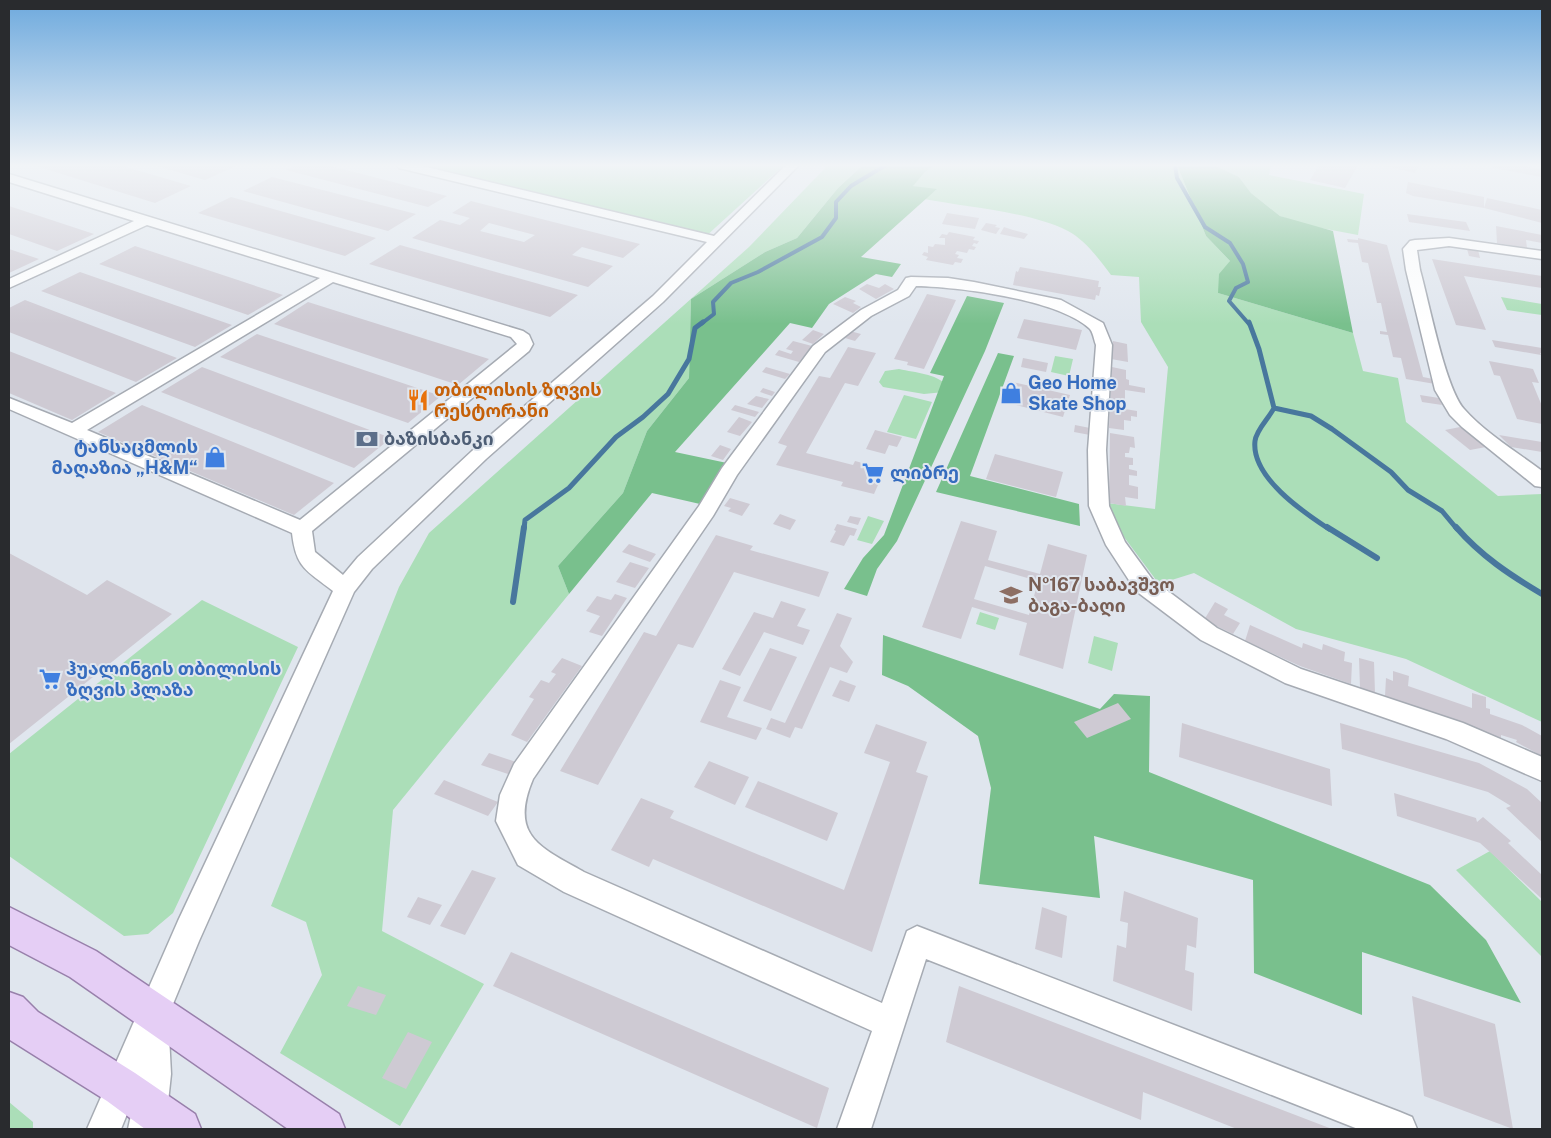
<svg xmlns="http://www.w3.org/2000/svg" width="1551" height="1138" font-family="'Public Sans','Noto Sans Georgian',sans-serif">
<rect width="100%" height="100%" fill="#e0e6ee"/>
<path fill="#abdeb8" d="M403,165H784L704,238Z
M828,165H863L838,188L797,238L765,252L691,299L689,378L647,431L623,493L558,566L569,594L393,810L382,931L484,984L400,1126L280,1053L322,975L306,922L271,906L399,587L429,533L749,247Z
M935,165H1177L1206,236L1230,261L1218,293L1353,333L1363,371L1398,378L1406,422L1498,496L1542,494V722L1406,659L1296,629L1194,573L1159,584L1124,537L1107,503L1155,509L1168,367L1141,322L1139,277L1111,275C1099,259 1085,240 1068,231C1031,212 966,207 924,199L936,190L912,186L925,172Z
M1214,165H1271L1269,175L1364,194L1358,235L1305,225L1280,216L1251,193L1239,177Z
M1501,297L1542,304V315L1507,310Z
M1055,356L1073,359L1069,376L1051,372Z
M899,369C916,373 935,373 948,386L944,392L924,394L883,387L879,382L885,371Z
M904,395L932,402L916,439L887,432Z
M868,516L884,521L872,544L857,540Z
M202,600L298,647L173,913L148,934L124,936L9,856V754Z
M980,612L999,618L995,630L976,624Z
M1094,636L1118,643L1112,671L1088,663Z
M1490,851L1542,902V957L1456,870Z
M9,1102L33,1122V1129H9Z"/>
<path fill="#79c08d" d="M863,165H935L925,172L913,186L937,189L861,257L901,264L892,277L876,274L829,304L812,328L790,323L675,452L727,463L700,504L652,493L569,594L558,566L623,493L647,431L689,378L691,299L765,252L797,238L838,188Z
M1177,165H1214L1239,177L1251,193L1280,216L1333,231L1353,333L1218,293L1219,274L1230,261L1206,236Z
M967,296L1004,303L985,351L897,541L877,569L867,596L844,589L863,558L884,535L944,376L930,373Z
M998,353L1014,356L970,476L1079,504L1080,526L936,492Z
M883,635L1100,709L1114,694L1150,696L1149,772L1430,885L1486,940L1521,1003L1362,952V1015L1254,973L1253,880L1094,836L1100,898L979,884L991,788L978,736L908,686L882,675Z"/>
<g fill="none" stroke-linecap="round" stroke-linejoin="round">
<path stroke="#48779d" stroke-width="4" d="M1175,165L1177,178L1205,227L1230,243L1243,264L1248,282L1236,288L1229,301L1249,324
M701,324L714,314L713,302L731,283L758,272L822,237L836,218V202L851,186L886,165"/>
<path stroke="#48779d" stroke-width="5" d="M1249,322L1259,349L1274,408C1269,418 1256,430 1255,441C1251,477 1303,512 1329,529
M1274,408L1311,416L1332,429L1391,472L1408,490L1442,511L1457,529
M524,529L525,520L569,488L616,437L643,417L668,394L689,359L695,328L703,322"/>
<path stroke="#48779d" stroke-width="6" d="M1327,527L1377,558
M1456,527C1481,556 1510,575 1542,594
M513,602L524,527"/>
</g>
<path fill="#cecad3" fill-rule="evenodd" d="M40,165H119L191,186L155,203L36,166Z
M153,165H231L236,166L205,180Z
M297,165H327L447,196L428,207L286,170Z
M1319,165H1358L1345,188L1310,180Z
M1381,165H1419L1415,173Z
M1493,165H1519L1542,170V177L1493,168Z
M272,177L416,214L388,231L243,191Z
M1408,182L1484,197V208L1413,196L1406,193Z
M231,197L376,238L345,256L198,213Z
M1487,198L1542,210V223L1484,208Z
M471,201L640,244L623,258L582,247L572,255L613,266L588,287L412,238L440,220L460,225L470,218L452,213ZM489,223L535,235L524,242L480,231Z
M9,206L94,234L57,251L9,234Z
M947,213L979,218L975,229L942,224Z
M1407,214L1466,222L1470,231L1409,222Z
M986,223L997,225L995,227L1000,228L996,234L981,230Z
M1496,226L1542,235V243L1526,240L1527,248L1497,243Z
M1004,227L1013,230L1028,234L1024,239L1000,234Z
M949,232L975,237L973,240L979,241L977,244L974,243L972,246L976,247L974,250L969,249L967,253L957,251L955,254L959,255L957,258L963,259L961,263L955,262L953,265L926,260L928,257L922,255L924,252L928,253V246L933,247L935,244L945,245V238H939L942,234L947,235Z
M1358,238L1387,245L1423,377L1433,379L1435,384L1406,379L1401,358L1393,357L1388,335L1380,334V331L1387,332L1381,303H1377L1368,263L1362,262L1358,243L1348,242L1347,239L1358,240Z
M400,245L578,295L550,317L369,264Z
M135,246L283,295L248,315L99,264Z
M9,249L39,259L9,273Z
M1467,249L1478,250L1480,258L1469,256Z
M1432,259L1542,276V288L1464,276L1486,330L1456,325Z
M1020,267L1099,281L1098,287H1101L1099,296L1096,295L1095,300L1013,285L1016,271L1018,272Z
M80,272L232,325L195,347L41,291Z
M867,284L879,288L885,284L894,289L876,299L859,289Z
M927,294L956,300L924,369L907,365L908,362L894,359Z
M845,297L856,301L853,303L861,307L853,313L833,304Z
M25,300L177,358L136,382L9,332V308Z
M308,302L489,359L458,385L274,324Z
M1024,319L1082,330L1076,350L1017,338Z
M813,330L824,334L813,344L802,340Z
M850,331L861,334L855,341L845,338Z
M257,334L441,396L408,423L220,357Z
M1492,340L1542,348V353H1540L1541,355L1495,347Z
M793,341L812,346L799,362L775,355L779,350L791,354L793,351L786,349Z
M1113,341L1127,344L1128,362L1111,359Z
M848,347L876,353L858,386L845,383L806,453L853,465L855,461L885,469L874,494L841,486L843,482L776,465L787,446L778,443L819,376L830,378Z
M9,351L116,393L72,420L9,393Z
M1023,358L1048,363L1046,372L1021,367Z
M1489,361L1533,369L1539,383L1532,382L1542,406V424L1517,419L1500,376L1494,375Z
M202,367L391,438L354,468L161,392Z
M766,367L790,374L785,379L762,372Z
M1112,367L1126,370V379L1129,380V385L1145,388V393L1125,390V409L1137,411V417L1131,416V421L1124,420V430L1109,428Z
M1008,381L1070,395L1063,417L1000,401Z
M763,388L775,392L772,396L760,392Z
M1420,395L1439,398L1442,405L1422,402Z
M756,396L769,399L762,408L747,404Z
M142,405L334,483L294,515L98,432Z
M735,405L759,412L755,417L731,410Z
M739,417L752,422L740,436L727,432Z
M1075,425L1090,428V435L1074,432Z
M1460,427L1486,447L1470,450L1445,430Z
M875,430L902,437L897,447L889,445L885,454L866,449Z
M1110,433L1134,437L1135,448L1130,447L1129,453H1125V457L1133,458V465H1129V469L1137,471V476L1129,475V485L1138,487V499L1125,497L1126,506L1109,503Z
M1499,435L1542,442V452L1511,447Z
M720,445L731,449L723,460L711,456Z
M995,454L1063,472L1056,497L986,479Z
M730,498L750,504L742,516L728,511L731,508L724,506Z
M780,514L796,520L790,530L773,524Z
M850,516L861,518L858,525L847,522Z
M961,521L997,531L988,560L1040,574L1048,544L1087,555L1063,669L1019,655L1027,623L972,607L961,639L922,627ZM985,566L1038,581L1029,615L974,599Z
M837,524L857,529L854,536L850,535L844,546L830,542L836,531L834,530Z
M716,535L753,546L750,550L829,572L819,597L734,572L693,648L678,644L598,785L560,771L644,632L656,636Z
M629,544L656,554L650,562L622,552Z
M9,553L87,595L107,580L172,614L9,744Z
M630,562L649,568L635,588L616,582Z
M615,594L627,598L602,636L589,632L600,616L586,611L597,596L611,600Z
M781,601L806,609L797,626L810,630L803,645L764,632L740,676L722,669L754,612L773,618Z
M1215,602L1228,609L1224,615L1240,623L1233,634L1204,620Z
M837,613L852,618L840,646L853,662L847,673L830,667L802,729L795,727L790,738L766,729L771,718L785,723Z
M1250,625L1302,648L1303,643L1322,650L1323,644L1345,652L1344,661L1352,663L1351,684L1300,666L1245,641Z
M770,648L797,657L771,711L743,701Z
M562,658L582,666L527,742L511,735L534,699L529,697L541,680L549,683L556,674L551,672Z
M1359,658L1374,662L1375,693L1360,688Z
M1393,671L1409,676L1408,686L1472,708V693L1486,697V708L1490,709V714L1522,725L1542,736V756L1516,742L1517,740L1501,735V738L1385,696L1386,678L1393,681Z
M720,680L741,687L727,717L762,728L756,740L700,722Z
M840,680L856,686L849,702L832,696Z
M1118,703L1131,719L1087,738L1074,722Z
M1182,723L1330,769L1332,806L1179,757Z
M1340,723L1479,763L1527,789L1542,803V842L1506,808L1511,806L1488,792L1342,749Z
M876,724L927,742L916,772L928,776L872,952L653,859L649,867L611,850L641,798L674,811L670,818L844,890L890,762L864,753Z
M489,753L516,762L508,774L481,765Z
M709,761L749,777L735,805L694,787Z
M444,780L498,802L488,816L434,794Z
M758,781L838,813L827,841L745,807Z
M1394,793L1476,818L1477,822L1483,817L1511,841L1508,843L1542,875V899L1480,843L1397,816Z
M472,870L496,878L465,935L440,926Z
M1124,891L1198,918L1196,948L1187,945L1185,970L1194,973L1192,1011L1113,981L1117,945L1126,948L1128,923L1120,921Z
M418,897L442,905L430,925L407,917Z
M1042,907L1067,916L1062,958L1035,949Z
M511,952L829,1088L817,1128L493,986Z
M358,986L386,995L376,1015L347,1006Z
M959,986L1332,1129H1237L1143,1092L1141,1120L946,1042Z
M1412,996L1495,1024L1513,1129L1424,1096Z
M408,1032L432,1042L406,1089L382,1078Z"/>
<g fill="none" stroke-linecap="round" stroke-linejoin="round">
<g stroke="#a6abb3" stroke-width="3">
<path id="minor" d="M397,165H418L714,236L786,165H799L663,302L486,459L372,569L354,592L199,941L168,1016L171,1074L168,1102L162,1129H128L136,1092L121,1129H87L178,921L333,591C306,570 296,568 292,533L9,409V398L72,423L320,278L147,225L9,288V279L134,221L9,182V174L523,331L529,335L533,344L529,351L312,531L315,552L343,575L358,557L472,451L653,296L707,242L399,168ZM333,282L511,337L517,344L300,520L87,430Z
M1449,238L1542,251V259L1449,246L1417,250L1420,270C1429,302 1445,387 1464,409C1485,433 1517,452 1542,471V487L1535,486L1462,427L1450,415L1435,390L1406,270L1403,249L1410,241L1415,240Z
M911,277L948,278L974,282L1061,300L1103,323L1112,345L1106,450L1109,506L1125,542L1152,579L1217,628L1301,669L1463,723L1542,757V781L1446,739L1285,683L1201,640L1136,591L1106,545L1089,506L1088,450L1096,345C1094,340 1093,331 1089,328C1056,299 959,287 916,286L909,296L871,316L825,352L737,475L713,516L533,779C509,836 540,847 584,872L882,1003L907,931L917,926L1400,1112L1412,1117L1417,1129H1358L926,959L871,1129H837L872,1031L564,892L518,865L496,821L500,795L514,764L699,506L722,468L813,346L861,310L898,290L906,278Z"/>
</g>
<g stroke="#9880ab" stroke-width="3">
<path id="major" d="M9,907L96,951L339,1114L345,1129H288L70,977L9,945Z
M9,992L23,997L38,1012L135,1073L195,1114L201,1129H145L107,1101L10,1040Z"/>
</g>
<use href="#minor" fill="#fff" fill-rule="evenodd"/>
<use href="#major" fill="#e5cef5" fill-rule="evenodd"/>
</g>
<linearGradient id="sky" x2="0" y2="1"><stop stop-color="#6da9dd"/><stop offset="0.51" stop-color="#f1f4f7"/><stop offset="1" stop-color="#f1f4f7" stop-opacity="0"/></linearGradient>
<rect width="1551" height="324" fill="url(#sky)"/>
<defs>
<g id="shop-bare" transform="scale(1.725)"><path d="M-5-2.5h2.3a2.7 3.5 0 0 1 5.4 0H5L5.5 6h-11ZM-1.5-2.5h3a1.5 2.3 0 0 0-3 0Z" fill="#3f7fe0" stroke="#e0e6ee" stroke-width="2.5" paint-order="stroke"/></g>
<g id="restaurant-bare" transform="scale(1.725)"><path d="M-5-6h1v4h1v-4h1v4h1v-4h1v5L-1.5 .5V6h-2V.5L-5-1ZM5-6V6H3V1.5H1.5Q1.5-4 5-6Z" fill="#e8710a" stroke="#e0e6ee" stroke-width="2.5" paint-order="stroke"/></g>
<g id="bank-bare" transform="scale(1.725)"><path d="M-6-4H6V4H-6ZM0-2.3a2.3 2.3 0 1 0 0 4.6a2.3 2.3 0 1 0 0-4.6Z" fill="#5c6f8a" stroke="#e0e6ee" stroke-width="2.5" paint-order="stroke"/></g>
<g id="supermarket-bare" transform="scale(1.725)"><path d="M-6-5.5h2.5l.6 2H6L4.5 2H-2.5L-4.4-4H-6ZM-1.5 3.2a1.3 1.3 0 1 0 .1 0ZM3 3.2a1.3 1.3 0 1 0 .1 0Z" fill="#3f7fe0" stroke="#e0e6ee" stroke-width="2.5" paint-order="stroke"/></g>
<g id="school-bare" transform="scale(1.725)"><path d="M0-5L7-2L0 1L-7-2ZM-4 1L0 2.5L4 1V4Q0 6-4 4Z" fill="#8d6e63" stroke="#e0e6ee" stroke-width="2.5" paint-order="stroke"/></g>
</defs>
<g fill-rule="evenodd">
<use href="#shop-bare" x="1011" y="393"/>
<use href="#restaurant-bare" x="418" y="400"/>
<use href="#bank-bare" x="367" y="439"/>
<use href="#shop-bare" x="215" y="457"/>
<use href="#supermarket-bare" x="873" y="473"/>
<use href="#school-bare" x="1011" y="595"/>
<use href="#supermarket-bare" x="50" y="679"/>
</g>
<g text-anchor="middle" stroke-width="4" stroke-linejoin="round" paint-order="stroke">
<g font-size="18" font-weight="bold" fill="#366cbe" stroke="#e0e6ee" text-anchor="start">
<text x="1028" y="389">Geo Home<tspan x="1028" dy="21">Skate Shop</tspan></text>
<text x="198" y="453" text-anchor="end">ტანსაცმლის<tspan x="198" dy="21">მაღაზია „H&amp;M“</tspan></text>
<text x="890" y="479">ლიბრე</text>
<text x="66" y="675">ჰუალინგის თბილისის<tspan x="66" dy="21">ზღვის პლაზა</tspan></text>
</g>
<g font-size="18" font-weight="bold" fill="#c56008" stroke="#e0e6ee" text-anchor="start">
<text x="434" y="396">თბილისის ზღვის<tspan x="434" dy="21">რესტორანი</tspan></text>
</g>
<g font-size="18" font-weight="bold" fill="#4e5e75" stroke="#e0e6ee" text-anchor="start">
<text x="384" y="445">ბაზისბანკი</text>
</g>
<g font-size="18" font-weight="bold" fill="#785e54" stroke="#e0e6ee" text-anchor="start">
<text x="1028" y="591">№167 საბავშვო<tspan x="1028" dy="21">ბაგა-ბაღი</tspan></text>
</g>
</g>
<rect width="1551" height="1138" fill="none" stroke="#292b2e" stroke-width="20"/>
</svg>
